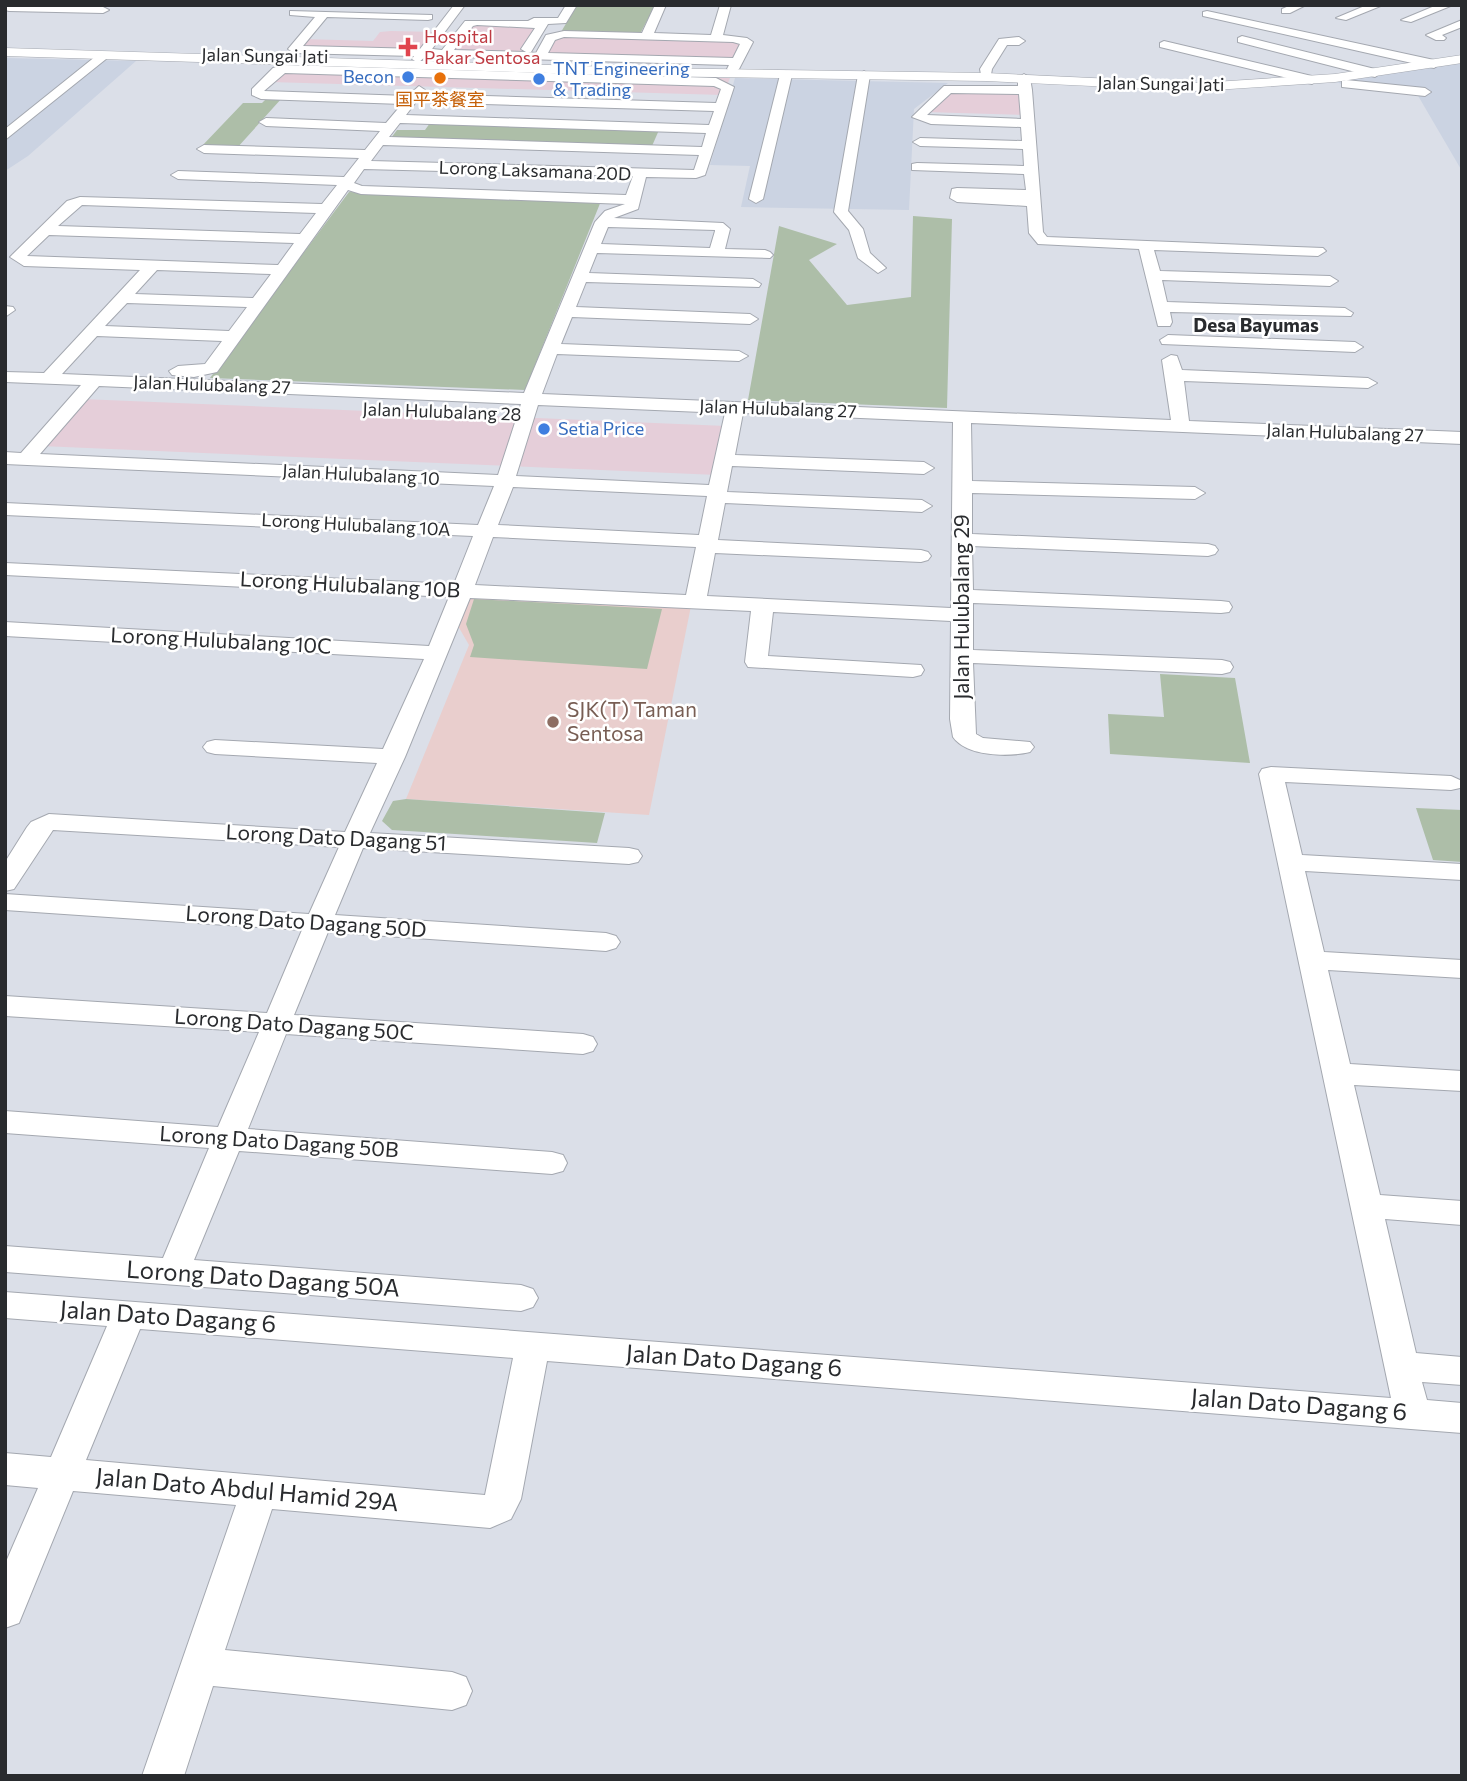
<svg xmlns="http://www.w3.org/2000/svg" width="1467" height="1781" font-family="Commissioner,'Noto Sans SC',sans-serif">
<rect width="100%" height="100%" fill="#dbdfe8"/>
<path fill="#e5ced9" d="M472,23L540,25L520,55L450,53Z
M391,31L436,32L420,52L299,49L303,39L373,41L380,32Z
M558,36L744,42L734,61L544,55Z
M285,67L730,78L723,95L270,82Z
M947,91H1022L1024,115L925,112Z
M82,399L560,419L726,426L717,475L41,446Z"/>
<path fill="#cbd3e2" d="M5,58L136,61L28,156L5,171Z
M1462,63V171L1417,94L1350,87L1336,82Z
M735,78L948,83L914,109L909,210L741,207L750,166L710,165Z"/>
<path fill="#e9cecd" d="M469,597L691,606L649,815L406,799L469,645L458,626Z"/>
<path fill="#adbea8" d="M577,5H655L640,34L561,32Z
M267,98H282L237,148L201,147L243,103H262Z
M430,123L659,130L652,146L391,138L397,130H425Z
M349,192L601,201L525,390L210,378Z
M913,216L952,219L947,408L748,400L779,226L837,244L809,260L847,305L911,297Z
M474,599L662,609L647,669L470,657L474,645L466,624Z
M1160,674L1235,678L1250,763L1110,754L1108,714L1164,717Z
M406,799L605,813L597,843L392,830L382,821L393,801Z
M1416,808L1462,810V862L1433,860Z"/>
<g fill="none" stroke-linecap="round" stroke-linejoin="round">
<g stroke="#a4a8b0" stroke-width="2">
<path id="minor" d="M454,5H465L432,49L442,50L465,21H528L534,18H558L566,5H577L566,23L548,24L531,52H528L536,53L546,35L564,31L642,33L655,5H666L654,33L711,35L720,5H731L723,35L747,38L753,42L739,69L733,73L727,69L729,65L426,56L418,63L412,59L414,56L294,53L288,49L315,17L290,15V11L432,15V19L428,20L327,17L303,46L420,49ZM473,26L477,25L535,28L521,49L526,52L454,50ZM564,37L733,42L740,44L733,58L548,53L555,40Z
M1291,5H1306L1290,13H1282V9Z
M1367,5H1383L1346,20L1336,18Z
M1437,5H1453L1411,22L1401,20Z
M5,6L103,7L109,10L103,13L9,11L5,10Z
M1207,11L1434,60L1440,64L1434,68L1203,16V12Z
M1462,20V27L1442,35L1446,38L1444,40H1436L1426,35Z
M1242,36L1379,70L1381,73L1375,77L1238,42V38Z
M999,39L1019,37L1025,41L1019,45H1007L992,69L990,80H982L980,69Z
M1164,41L1316,77L1318,80L1312,84L1160,47V43Z
M101,52L111,55L5,140V129Z
M284,65L716,78L734,87L705,175L696,178L646,177L638,209L614,218L723,223L730,229L725,249L765,250L770,252L773,255L770,258L597,253L589,273L753,279L761,284L759,287L586,282L576,307L750,314L758,319L750,324L572,317L561,344L739,351L748,356L739,361L557,354L542,394L1171,420L1162,360L1171,355L1177,356L1182,370L1368,378L1377,383L1368,388L1184,381L1189,421L1462,432V444L971,423L972,481L1195,487L1205,493L1195,499L972,493V534L1208,544L1215,546L1218,550L1215,554L1208,556L972,546L973,590L1221,601L1229,602L1232,607L1229,612L1221,613L973,603V650L1222,660L1230,662L1233,667L1230,672L1222,674L973,663L976,734L983,738L1030,742L1034,747L1030,752C1009,757 967,757 953,737L950,719L951,621L773,612L768,656L921,665L924,670L921,675L913,677L748,667L745,662L751,611L470,598L405,757L370,833L629,848L638,850L642,856L638,862L629,864L363,848L335,915L606,933L616,936L620,942L616,948L606,951L328,932L294,1015L583,1034L593,1037L597,1044L593,1051L583,1054L286,1034L248,1129L552,1152L563,1155L567,1163L563,1171L552,1174L239,1151L194,1260L521,1285L533,1289L538,1298L533,1307L521,1311L5,1272V1246L163,1258L209,1148L5,1133V1111L218,1127L259,1032L5,1016V996L267,1013L302,930L5,910V894L309,914L339,847L53,830L14,889L5,891V862L27,827L31,822L49,814L345,832L377,763L215,754L207,752L203,747L207,742L215,740L383,749L424,659L5,636V622L429,646L449,597L5,575V563L454,584L473,536L5,515V503L478,525L494,486L5,464V452L21,453L81,385L5,382V372L44,373L140,270L24,266L10,257L13,254L67,201L80,197L322,204L337,185L178,179L171,175L178,171L344,177L359,158L204,153L197,149L204,145L365,150L380,131L266,126L259,122L266,118L386,123L402,104L261,99L252,95V89L273,68ZM285,73L714,86L721,89L716,103L422,94L425,90L419,86L408,96L264,91ZM416,102L714,111L709,125L406,115ZM400,123L706,133L702,147L389,137ZM383,145L699,155L694,170L371,161ZM364,169L633,176L626,195L362,186L354,183ZM348,190L361,194L625,204L605,211L595,222L524,393L62,374L97,336L222,341L205,364L178,366L169,371L172,375L194,377L217,372ZM82,205L316,213L300,234L58,226ZM608,227L715,230V231L710,248L601,244ZM49,235L294,243L278,265L27,256ZM157,270L271,274L253,298L135,294ZM127,303L247,307L229,331L105,326ZM99,386L521,404L498,475L40,454ZM538,405L725,413L709,485L516,476ZM743,413L953,422L951,608L707,596L715,553L921,562L928,560L931,556L928,552L921,550L718,540L725,503L922,512L932,506L922,500L727,492L732,466L924,474L934,468L924,462L735,455ZM513,487L707,496L699,535L498,525ZM493,537L696,547L686,595L475,585Z
M786,71L792,75L763,199L756,203L749,199L780,75Z
M864,71L870,75L848,211L863,229L870,253L886,268L878,273L858,258L849,230L834,212L858,75Z
M1024,74L1030,78L1032,90L1043,232L1047,237L1323,248L1326,251L1318,256L1154,250L1160,271L1330,276L1338,281L1330,286L1162,280L1167,302L1345,308L1353,313L1351,316L1170,312L1172,322L1170,326H1158L1139,249L1038,244L1029,233L1027,206L957,202L950,198L952,189L957,188L1026,190L1024,174L912,170V164L917,163L1024,166L1023,149L920,146L913,142L920,138L1022,141L1021,127L931,124L912,117L944,86H1018V78ZM951,93L1019,94L1021,119L927,115Z
M1346,80L1425,88L1431,92L1425,96L1342,87V81Z
M5,306L13,307L15,310L5,317Z
M1168,335L1355,342L1363,347L1355,352L1162,344L1160,340Z
M1271,767L1451,776L1462,781L1460,788L1451,790L1285,782L1302,855L1462,864V880L1305,871L1324,952L1462,960V978L1328,970L1350,1064L1462,1071V1091L1354,1085L1380,1195L1462,1201V1225L1385,1219L1416,1353L1462,1357V1385L1422,1382L1427,1400L1462,1403V1433L547,1361L521,1499L511,1519L490,1528L272,1509L225,1650L452,1672L466,1677L472,1691L466,1705L452,1710L213,1686L184,1776H142L236,1505L73,1491L19,1623L5,1628V1564L38,1488L5,1485V1453L51,1457L107,1326L5,1318V1292L1391,1398L1259,774L1262,769ZM140,1329L513,1358L485,1495L86,1460Z"/>
</g>
<g stroke="#a4a8b0" stroke-width="1">
<path id="major" d="M5,48L646,68L986,73L1199,83L1335,74L1462,55V63L1335,82L1199,91L986,81L646,76L5,56Z"/>
</g>
<use href="#minor" fill="#fff" fill-rule="evenodd"/>
<use href="#major" fill="#fff" fill-rule="evenodd"/>
</g>
<path fill="#e0444e" stroke="#fff" stroke-width="2.5" d="M404.5 36.5h7v7h7v7h-7v7h-7v-7h-7v-7h7z"/>
<g fill="#3f7fe0" stroke="#fff" stroke-width="2.5">
<circle cx="408" cy="77" r="7"/>
<circle cx="539" cy="79" r="7"/>
<circle cx="544" cy="429" r="7"/>
</g>
<circle fill="#e8710a" stroke="#fff" stroke-width="2.5" cx="440" cy="78" r="7"/>
<circle fill="#8d6e63" stroke="#fff" stroke-width="2.5" cx="553" cy="722" r="7"/>
<g text-anchor="middle" stroke-width="5" stroke-linejoin="round" paint-order="stroke">
<g font-size="18" fill="#be3a42" stroke="#fff" text-anchor="start">
<text x="424" y="43">Hospital<tspan x="424" dy="21">Pakar Sentosa</tspan></text>
</g>
<g font-size="18" fill="#292b2e" stroke="#fff">
<text transform="translate(265 56) rotate(1)" y="6">Jalan Sungai Jati</text>
<text transform="translate(1161 84) rotate(1)" y="6">Jalan Sungai Jati</text>
<text transform="translate(535 171) rotate(2)" y="6">Lorong Laksamana 20D</text>
<text transform="translate(212 385) rotate(2)" y="6">Jalan Hulubalang 27</text>
<text transform="translate(778 409) rotate(2)" y="6">Jalan Hulubalang 27</text>
<text transform="translate(442 412) rotate(2)" y="6">Jalan Hulubalang 28</text>
<text transform="translate(1345 433) rotate(2)" y="6">Jalan Hulubalang 27</text>
<text transform="translate(361 475) rotate(3)" y="6">Jalan Hulubalang 10</text>
<text transform="translate(356 525) rotate(3)" y="6">Lorong Hulubalang 10A</text>
</g>
<g font-size="18" fill="#366cbe" stroke="#fff" text-anchor="start">
<text x="553" y="75">TNT Engineering<tspan x="553" dy="21">&amp; Trading</tspan></text>
<text x="394" y="83" text-anchor="end">Becon</text>
<text x="558" y="435">Setia Price</text>
</g>
<g font-size="18" fill="#c56008" stroke="#fff">
<text x="440" y="106">国平茶餐室</text>
</g>
<g font-size="19" font-weight="bold" fill="#292b2e" stroke="#fff">
<text x="1256" y="332">Desa Bayumas</text>
</g>
<g font-size="21" fill="#292b2e" stroke="#fff">
<text transform="translate(350 585) rotate(3)" y="7">Lorong Hulubalang 10B</text>
<text transform="translate(962 607) rotate(-90)" y="7">Jalan Hulubalang 29</text>
<text transform="translate(221 641) rotate(3)" y="7">Lorong Hulubalang 10C</text>
<text transform="translate(336 838) rotate(3)" y="7">Lorong Dato Dagang 51</text>
<text transform="translate(306 922) rotate(4)" y="7">Lorong Dato Dagang 50D</text>
<text transform="translate(294 1025) rotate(4)" y="7">Lorong Dato Dagang 50C</text>
<text transform="translate(279 1142) rotate(4)" y="7">Lorong Dato Dagang 50B</text>
</g>
<g font-size="21" fill="#785e54" stroke="#fff" text-anchor="start">
<text x="567" y="717">SJK(T) Taman<tspan x="567" dy="24">Sentosa</tspan></text>
</g>
<g font-size="24" fill="#292b2e" stroke="#fff">
<text transform="translate(263 1279) rotate(4)" y="8">Lorong Dato Dagang 50A</text>
<text transform="translate(168 1317) rotate(4)" y="8">Jalan Dato Dagang 6</text>
<text transform="translate(734 1361) rotate(4)" y="8">Jalan Dato Dagang 6</text>
<text transform="translate(1299 1405) rotate(4)" y="8">Jalan Dato Dagang 6</text>
<text transform="translate(247 1490) rotate(5)" y="8">Jalan Dato Abdul Hamid 29A</text>
</g>
</g>
<rect width="1467" height="1781" fill="none" stroke="#292b2e" stroke-width="14"/>
</svg>
